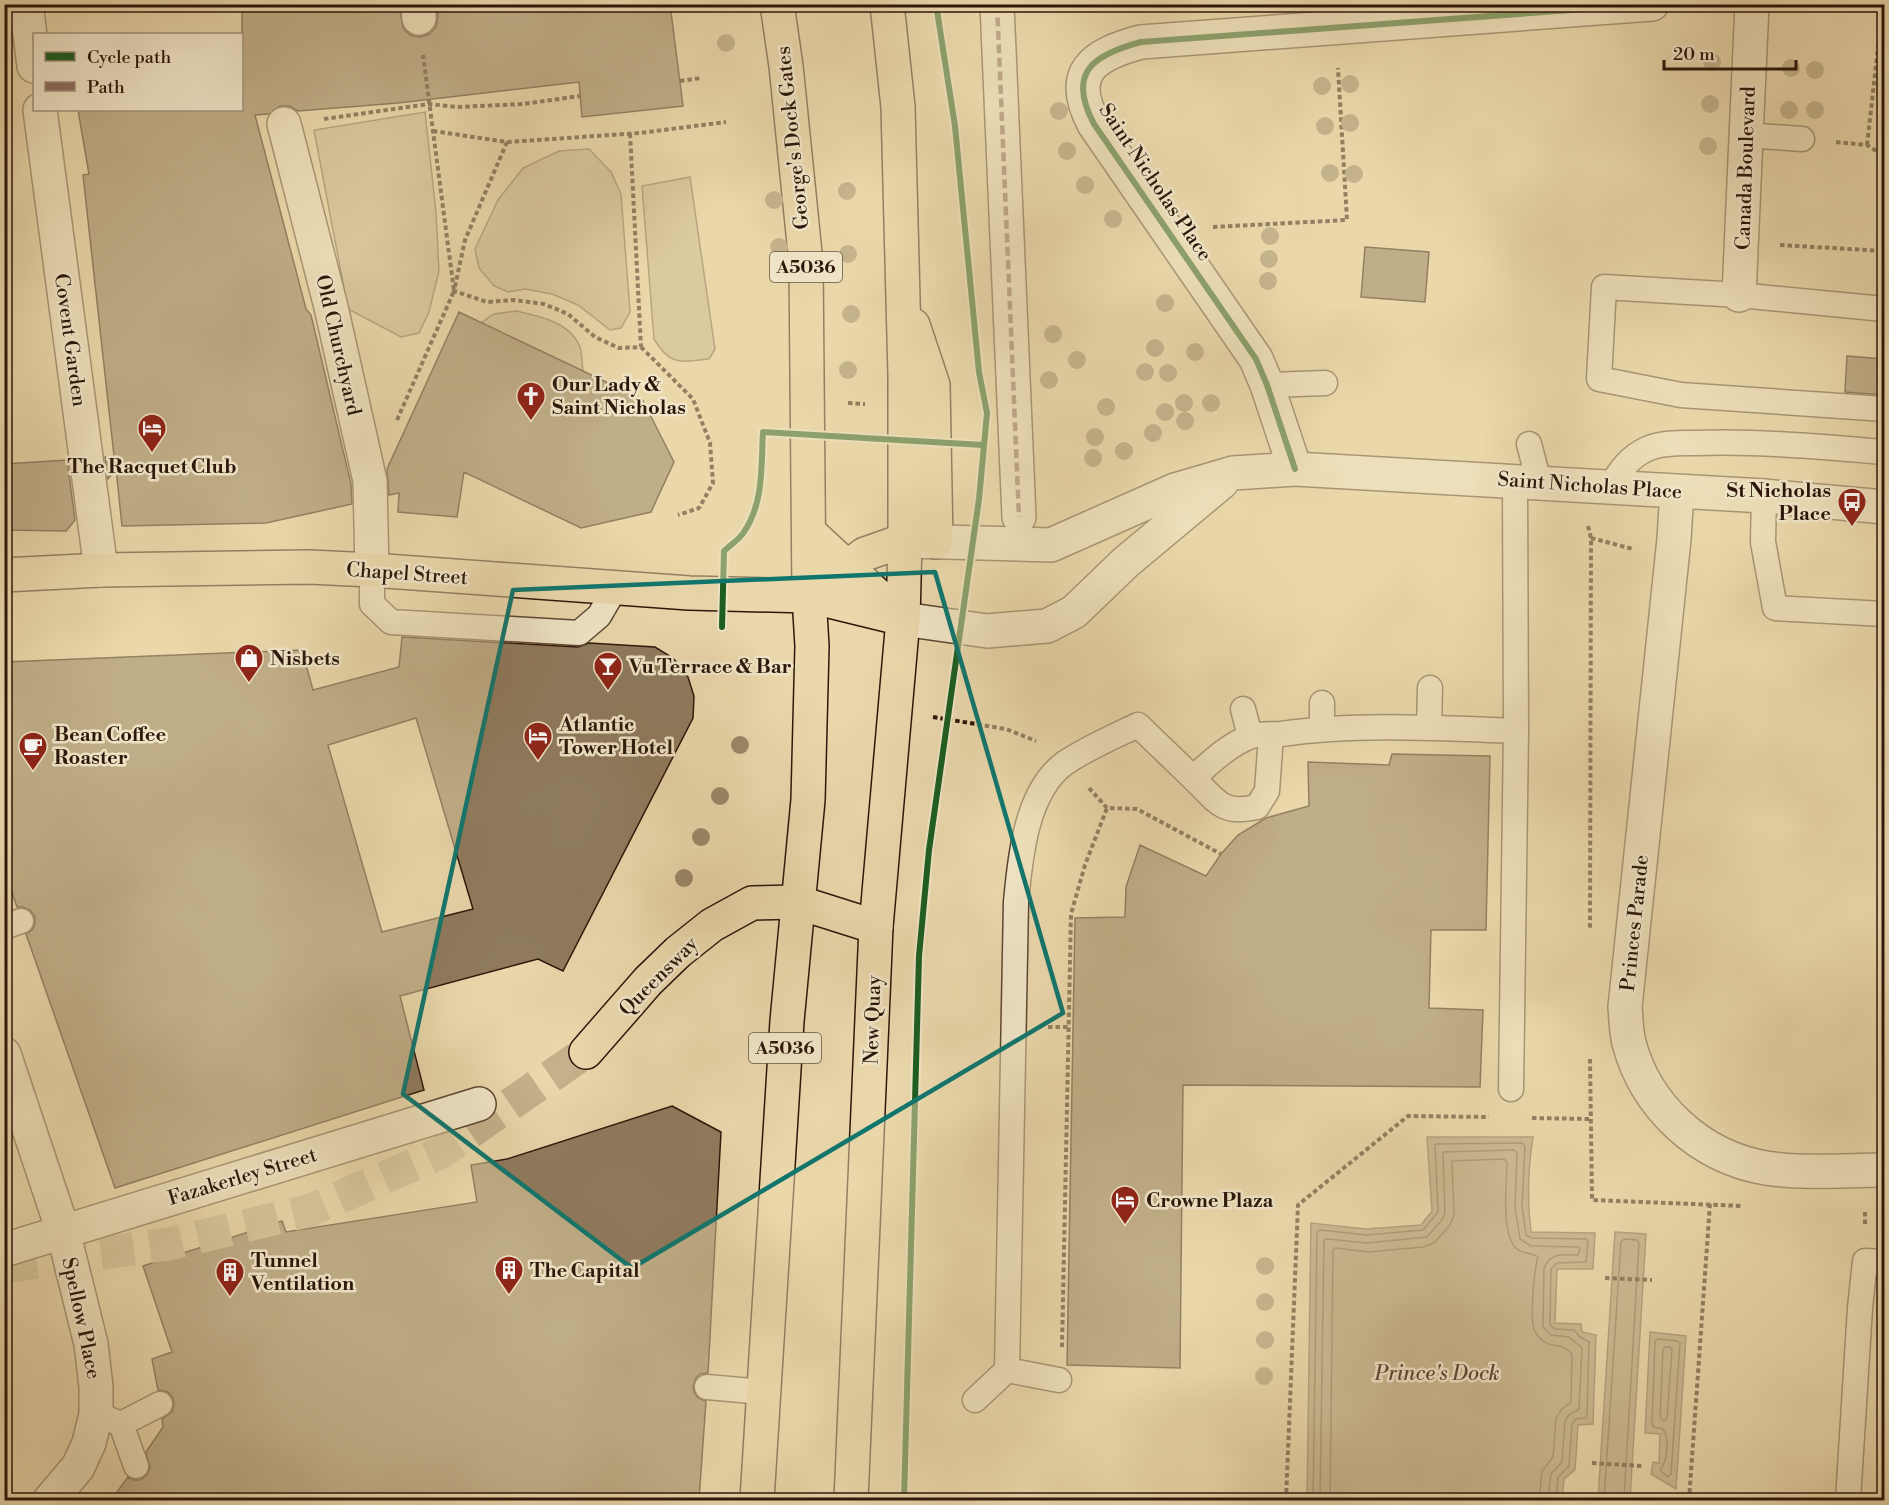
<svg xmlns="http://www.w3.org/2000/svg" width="1889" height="1505" font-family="'Libre Bodoni',serif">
<rect width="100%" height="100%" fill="#ead8ac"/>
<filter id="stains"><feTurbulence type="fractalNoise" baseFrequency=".00333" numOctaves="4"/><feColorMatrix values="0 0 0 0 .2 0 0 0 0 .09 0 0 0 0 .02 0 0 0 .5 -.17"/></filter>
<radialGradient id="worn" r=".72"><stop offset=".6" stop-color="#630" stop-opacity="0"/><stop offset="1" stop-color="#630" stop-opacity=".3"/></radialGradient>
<path fill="#cab790" stroke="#7b664d" stroke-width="1.5" d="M425,112L436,212L439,271L429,312L419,333L401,337L348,309L314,130Z
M589,149L611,172L621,194L630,312L621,328L610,330L578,305L552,294L525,289L508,292L494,286L479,268L475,249L498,200L523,168L559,151Z
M690,177L715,349L709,359C680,362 670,366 654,339L642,186Z
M516,311C539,316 570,322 580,347C582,354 582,364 583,371L481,323L494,314Z"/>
<path fill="#a99675" stroke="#77634a" stroke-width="1.5" d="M1427,1137H1533C1528,1168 1527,1200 1531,1232L1595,1233L1593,1269H1557L1555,1323L1581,1324L1582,1332L1596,1335L1593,1424L1578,1425L1575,1470L1564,1479L1562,1500H1307L1311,1223L1366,1229L1421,1225L1432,1211Z
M1615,1232L1646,1234L1630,1500H1598Z
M1650,1332L1686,1336L1676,1489L1651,1474L1653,1462L1659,1463L1660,1434L1645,1433Z"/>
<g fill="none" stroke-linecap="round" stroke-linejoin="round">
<path stroke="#6a5640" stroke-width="1.5" d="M1659,1339L1677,1341L1680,1343L1671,1474L1668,1477L1660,1470C1667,1462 1670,1439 1663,1429L1654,1427L1652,1424L1655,1341Z
M1665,1347H1670L1672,1350L1667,1418L1664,1421L1660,1417L1663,1350Z
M1313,1500L1317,1232L1320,1230L1367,1235L1423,1230L1438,1212L1435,1144L1522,1143L1525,1146L1522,1206L1526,1235L1532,1238L1586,1239L1588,1242L1586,1262L1557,1263L1551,1269L1550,1325L1555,1329L1574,1330L1579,1336L1589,1342L1587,1416L1585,1418L1576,1419L1572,1424L1569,1466L1558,1477L1556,1500
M1320,1500L1324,1240L1327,1239L1367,1243L1427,1237L1442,1220L1445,1213L1443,1152L1514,1150L1517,1153L1515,1207L1520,1239L1531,1246L1578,1247L1580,1249L1578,1255C1564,1255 1549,1252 1544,1269L1543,1327L1551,1335L1569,1337L1582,1348L1579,1409L1569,1415L1565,1421L1562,1462L1551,1474L1548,1500
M1330,1500L1333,1250L1336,1248L1368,1252L1423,1247L1434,1243L1450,1225L1454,1215L1452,1161L1504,1159L1507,1162C1507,1183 1500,1234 1517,1249C1523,1254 1532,1253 1538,1257C1534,1270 1530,1318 1534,1329C1536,1334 1539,1338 1543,1341C1554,1349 1562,1342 1572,1354L1571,1402L1561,1410L1556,1419L1553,1457L1542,1471L1539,1500
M1604,1500L1621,1242L1624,1239L1637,1240L1639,1243L1624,1500"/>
</g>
<path fill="#8f7b5e" stroke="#2c160a" stroke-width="1.5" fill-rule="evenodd" d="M242,4H399L403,28L410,35L420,37L429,34L436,27L438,17L437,4H670L683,106L582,117L579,82L398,103L298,111L290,106H280L269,114L255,115L306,309L311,315L351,484L352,504L266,523L122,526L116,469L108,479L105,457L114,456L83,175L89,174L78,110H242Z
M1365,247L1429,252L1425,302L1361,297Z
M459,312L642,399L674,462L651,512L581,528L464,472L457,517L398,512L399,493L389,495L387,469Z
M1847,356L1884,359L1883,395L1845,392Z
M67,460L75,520L66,531L8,530L4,501V464Z
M402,637L578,647L589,643L655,647L673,658L688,677L694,696L693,718L563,971L538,959L400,996L424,1090L115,1188L26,934L32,930L35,924V917L30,910L23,907H17L4,869V662L302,650L313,690L399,667ZM416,718L473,909L382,932L328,745Z
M1392,754L1490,756L1486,930H1431L1429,1008L1483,1010L1480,1087L1183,1085L1180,1368L1067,1365L1075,918L1125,917L1126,887L1140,845L1206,876L1221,854L1238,835L1266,818L1309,806L1308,762L1389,765Z
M672,1106L721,1132L708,1373L700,1374L696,1378L693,1386L694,1392L698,1398L706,1401L699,1500H111L128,1477L134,1480H140L147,1475L150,1468L146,1452L163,1427L162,1419L172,1412L174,1405L173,1398L168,1392L158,1390L152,1359L172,1352L143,1266L282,1221L286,1232L477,1202L471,1165L507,1159Z"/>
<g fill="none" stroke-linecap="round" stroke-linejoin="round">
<path stroke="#c4b18c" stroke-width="33" stroke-dasharray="33 16" stroke-linecap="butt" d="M4,1267L169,1244L311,1210L440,1153L586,1052"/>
<g stroke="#5c4632" stroke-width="27">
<path id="service" d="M1746,135L1802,139
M1884,309L1739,295L1604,287L1599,379L1681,395L1884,409
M1267,385L1325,383
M1529,444L1539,482
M1610,487C1620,471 1629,457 1647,449C1661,442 1682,443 1697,443C1759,441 1822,447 1884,452
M1764,496L1763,542L1775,608L1884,614
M372,570V604L391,622L579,633L599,616L616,587
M1243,709L1250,736
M1322,728V703
M1429,728L1430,688
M1193,778C1217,801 1221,815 1257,807L1267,791L1271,735
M4,927L21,921
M1511,1089L1516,731L1515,480
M1059,1380L1007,1370L1016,902C1020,858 1026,791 1065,763C1087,748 1113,737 1138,725L1193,778C1210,763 1227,746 1249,737C1258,733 1271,735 1281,734C1358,723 1438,728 1516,731
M707,1387L763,1392
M975,1400L1007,1370
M96,1414L121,1424L136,1466
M121,1424L160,1404
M1848,1500L1860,1308L1865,1261L1884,1262"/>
</g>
<g stroke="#5c4632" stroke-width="36">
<path id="pedestrian" d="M997,4L1019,517"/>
</g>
<g stroke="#5c4632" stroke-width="36">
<path id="minor" d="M26,4L34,66
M418,4L419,18
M40,110L101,570
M284,124L331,307L370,481L372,570
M1739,295L1752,4
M1295,469L1267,385L1256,359L1094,124C1067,73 1092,55 1141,42L1652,4
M1677,491L1674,539L1625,1007C1626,1018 1626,1031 1629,1043C1646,1107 1700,1157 1766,1168C1804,1174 1846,1170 1884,1170
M909,541L1051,545L1175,490L1233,473L1295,469L1764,496L1884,507
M903,619L987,631L1047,626L1074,612L1126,562L1222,482
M4,1054L63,1231L91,1344L96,1387V1414L89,1443L78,1467L50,1500
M4,1250L479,1104"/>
</g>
<g stroke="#2c160a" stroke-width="36">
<path id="primary" d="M4,575L101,570L309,567L372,570L689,593L809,596L903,619
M809,596L865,554L905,540
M586,1052L648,981L678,952L712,925L752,903L797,902L876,927"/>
</g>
<g stroke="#2c160a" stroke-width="36">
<path id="trunk" d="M913,325L933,385L936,542
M809,532L903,619
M757,1500L787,1021L808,800L812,646L809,596L806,263L786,66L777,4
M851,1500L876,927L903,619L905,540V376L898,107L887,4"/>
</g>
<path stroke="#2c160a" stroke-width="4" stroke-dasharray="4.5 3" stroke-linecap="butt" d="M680,81L701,78
M324,119L429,104L458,107L523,104L580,96
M433,131L507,142L640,133L726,122
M507,142L465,240L454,291L487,302L514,300L544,304L568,314L595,337L619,348L641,347L630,133
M1836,142L1867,145L1884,156
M1867,145L1883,4
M1213,227L1347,220L1338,68
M1780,245L1884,251
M641,347L693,399L710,443L713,483L699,508L678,515
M848,403L865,404
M397,420L454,291L423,55
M1588,526L1591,538L1590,929
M1591,538L1633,549
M933,717L1006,729L1036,741
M1089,788L1107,808L1137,809L1221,854
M1048,1027H1068
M1590,1059L1592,1200L1743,1206
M1532,1118L1590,1119
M1865,1212V1227
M1605,1278L1652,1280
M1062,1347L1071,914L1085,865L1107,808
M1592,1463L1642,1466
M1286,1500L1298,1205L1408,1116L1489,1117
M1689,1500L1710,1204"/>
<use href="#service" stroke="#f1e6c9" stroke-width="24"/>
<use href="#pedestrian" stroke="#f1e6c9" stroke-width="33"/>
<use href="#minor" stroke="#f1e6c9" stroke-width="33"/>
<use href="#primary" stroke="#ead8ac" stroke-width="33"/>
<use href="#trunk" stroke="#ead8ac" stroke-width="33"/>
<path stroke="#8d6e63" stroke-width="4.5" stroke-dasharray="9 4.5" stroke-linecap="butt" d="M997,4L1019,517"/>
<g stroke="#f1e6c9" stroke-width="10">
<path id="cycleway" d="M1295,469L1267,385L1256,359L1094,124C1067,73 1092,55 1141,42L1652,4
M722,627L724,551C730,545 739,540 744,532C764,502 761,467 763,432L983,445
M904,1500L919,956L929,850L979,499L987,413L979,372L955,126L936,4"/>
</g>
<use href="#cycleway" stroke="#1b5e20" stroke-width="6"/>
</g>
<g fill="#9b8869">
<circle cx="726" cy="43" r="9"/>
<circle cx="1712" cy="62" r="9"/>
<circle cx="1791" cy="68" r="9"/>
<circle cx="1815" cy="70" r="9"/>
<circle cx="1350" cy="84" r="9"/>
<circle cx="1322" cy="86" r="9"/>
<circle cx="1710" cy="104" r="9"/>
<circle cx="1789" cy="110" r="9"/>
<circle cx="1815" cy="110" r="9"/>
<circle cx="1059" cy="111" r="9"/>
<circle cx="1350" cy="123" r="9"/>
<circle cx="1325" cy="126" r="9"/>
<circle cx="1708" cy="146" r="9"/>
<circle cx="1067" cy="151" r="9"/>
<circle cx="1330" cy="173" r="9"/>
<circle cx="1354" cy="174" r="9"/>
<circle cx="1085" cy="185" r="9"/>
<circle cx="847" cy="191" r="9"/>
<circle cx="774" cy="200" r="9"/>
<circle cx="1113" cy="219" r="9"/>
<circle cx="1270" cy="236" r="9"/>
<circle cx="779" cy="247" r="9"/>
<circle cx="848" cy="254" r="9"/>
<circle cx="1269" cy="259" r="9"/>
<circle cx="1268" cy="281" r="9"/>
<circle cx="1165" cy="303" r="9"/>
<circle cx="851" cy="314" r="9"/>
<circle cx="1053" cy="334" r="9"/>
<circle cx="1155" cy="348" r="9"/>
<circle cx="1195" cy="352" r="9"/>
<circle cx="1077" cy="360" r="9"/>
<circle cx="848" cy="370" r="9"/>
<circle cx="1145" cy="372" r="9"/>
<circle cx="1168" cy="373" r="9"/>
<circle cx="1049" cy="380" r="9"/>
<circle cx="1184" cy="403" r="9"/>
<circle cx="1211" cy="403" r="9"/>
<circle cx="1106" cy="407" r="9"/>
<circle cx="1165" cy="412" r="9"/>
<circle cx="1185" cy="421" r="9"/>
<circle cx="1153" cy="433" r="9"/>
<circle cx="1095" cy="437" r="9"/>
<circle cx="1124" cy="451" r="9"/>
<circle cx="1093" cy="458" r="9"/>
<circle cx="740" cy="745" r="9"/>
<circle cx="720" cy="796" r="9"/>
<circle cx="701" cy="837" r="9"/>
<circle cx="684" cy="878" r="9"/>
<circle cx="1265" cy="1266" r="9"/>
<circle cx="1265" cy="1302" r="9"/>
<circle cx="1265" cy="1340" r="9"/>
<circle cx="1264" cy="1376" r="9"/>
</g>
<path d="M0 0H1889V1505H0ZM935,572L1063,1013L632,1268L403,1094L513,590Z" fill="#ead8ac" fill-opacity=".55" fill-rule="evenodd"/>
<path fill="none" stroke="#0f766e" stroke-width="4.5" stroke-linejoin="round" d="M935,572L1063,1013L632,1268L403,1094L513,590Z"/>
<defs>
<g id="church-pin" transform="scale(1.5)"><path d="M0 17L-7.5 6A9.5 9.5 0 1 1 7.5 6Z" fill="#8f2418" stroke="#f1e6c9"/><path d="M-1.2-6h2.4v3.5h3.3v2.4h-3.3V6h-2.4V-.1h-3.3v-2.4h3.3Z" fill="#fff"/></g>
<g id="hotel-pin" transform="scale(1.5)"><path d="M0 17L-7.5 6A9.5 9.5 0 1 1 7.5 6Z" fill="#8f2418" stroke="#f1e6c9"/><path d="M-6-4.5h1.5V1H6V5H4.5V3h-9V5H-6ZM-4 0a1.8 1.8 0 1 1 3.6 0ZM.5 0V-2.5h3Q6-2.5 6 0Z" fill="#fff"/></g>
<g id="bus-pin" transform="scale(1.5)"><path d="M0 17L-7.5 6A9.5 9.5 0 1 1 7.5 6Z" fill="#8f2418" stroke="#f1e6c9"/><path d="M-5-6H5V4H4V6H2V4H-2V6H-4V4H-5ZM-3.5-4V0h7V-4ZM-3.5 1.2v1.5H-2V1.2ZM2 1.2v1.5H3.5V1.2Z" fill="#fff"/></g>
<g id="shop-pin" transform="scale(1.5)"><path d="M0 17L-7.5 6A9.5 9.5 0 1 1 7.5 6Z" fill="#8f2418" stroke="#f1e6c9"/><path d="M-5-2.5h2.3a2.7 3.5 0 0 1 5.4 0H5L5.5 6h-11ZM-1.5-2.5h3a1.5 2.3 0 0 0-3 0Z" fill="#fff"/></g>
<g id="bar-pin" transform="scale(1.5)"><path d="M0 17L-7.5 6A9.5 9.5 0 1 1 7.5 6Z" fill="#8f2418" stroke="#f1e6c9"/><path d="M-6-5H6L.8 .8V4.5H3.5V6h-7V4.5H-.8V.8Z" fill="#fff"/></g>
<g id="cafe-pin" transform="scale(1.5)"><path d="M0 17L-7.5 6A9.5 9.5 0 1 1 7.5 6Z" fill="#8f2418" stroke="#f1e6c9"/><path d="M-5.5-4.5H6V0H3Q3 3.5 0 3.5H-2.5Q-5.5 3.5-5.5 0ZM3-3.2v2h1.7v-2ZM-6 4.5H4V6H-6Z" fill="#fff"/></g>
<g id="building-pin" transform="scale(1.5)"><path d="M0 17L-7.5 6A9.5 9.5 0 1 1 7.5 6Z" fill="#8f2418" stroke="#f1e6c9"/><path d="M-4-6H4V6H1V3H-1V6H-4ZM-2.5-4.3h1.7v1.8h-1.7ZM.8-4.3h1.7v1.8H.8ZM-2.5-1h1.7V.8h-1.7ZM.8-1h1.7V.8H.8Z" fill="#fff"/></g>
</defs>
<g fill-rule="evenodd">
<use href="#church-pin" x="531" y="396"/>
<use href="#hotel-pin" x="152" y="428"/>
<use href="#bus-pin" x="1852" y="502"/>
<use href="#shop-pin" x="249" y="658"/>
<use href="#bar-pin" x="608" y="666"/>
<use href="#hotel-pin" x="538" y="736"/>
<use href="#cafe-pin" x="33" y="746"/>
<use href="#hotel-pin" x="1125" y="1200"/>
<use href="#building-pin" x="509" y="1270"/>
<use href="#building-pin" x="230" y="1272"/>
</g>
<g text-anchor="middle" stroke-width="5" stroke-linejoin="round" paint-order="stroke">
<g fill="#f1e6c9" stroke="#675443" stroke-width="1.5">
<rect x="770" y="252" width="72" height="30" rx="4.5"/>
<rect x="749" y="1033" width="72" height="30" rx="4.5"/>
</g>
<g font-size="18" font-weight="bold" fill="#2c160a">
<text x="806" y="273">A5036</text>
<text x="785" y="1054">A5036</text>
</g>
<g font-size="20" fill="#2c160a" stroke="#f1e6c9">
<text transform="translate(792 138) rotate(-96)" y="7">George's Dock Gates</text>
<text transform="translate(1745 168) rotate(-88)" y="7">Canada Boulevard</text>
<text transform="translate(1156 182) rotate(56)" y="7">Saint Nicholas Place</text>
<text transform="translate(71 340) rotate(82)" y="7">Covent Garden</text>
<text transform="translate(339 345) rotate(77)" y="7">Old Churchyard</text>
<text transform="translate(1590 485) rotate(4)" y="7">Saint Nicholas Place</text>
<text transform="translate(407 573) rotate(4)" y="7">Chapel Street</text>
<text transform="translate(1634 923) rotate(-84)" y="7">Princes Parade</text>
<text transform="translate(658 976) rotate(-45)" y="7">Queensway</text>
<text transform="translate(872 1020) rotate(-88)" y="7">New Quay</text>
<text transform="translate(242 1176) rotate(-17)" y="7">Fazakerley Street</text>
<text transform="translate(82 1318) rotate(78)" y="7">Spellow Place</text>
</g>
<g font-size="20" font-weight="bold" fill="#2c160a" stroke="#f1e6c9" text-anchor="start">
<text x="552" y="391">Our Lady &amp;<tspan x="552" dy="23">Saint Nicholas</tspan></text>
<text x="152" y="473" text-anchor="middle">The Racquet Club</text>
<text x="1831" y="497" text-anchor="end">St Nicholas<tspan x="1831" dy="23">Place</tspan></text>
<text x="270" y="665">Nisbets</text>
<text x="629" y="673">Vu Terrace &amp; Bar</text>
<text x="559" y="731">Atlantic<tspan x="559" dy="23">Tower Hotel</tspan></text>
<text x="54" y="741">Bean Coffee<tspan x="54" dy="23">Roaster</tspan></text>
<text x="1146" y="1207">Crowne Plaza</text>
<text x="251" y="1267">Tunnel<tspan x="251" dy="23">Ventilation</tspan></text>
<text x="530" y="1277">The Capital</text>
</g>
<g font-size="21" font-style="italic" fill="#5e4935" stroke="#f1e6c9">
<text x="1437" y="1380">Prince's Dock</text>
</g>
</g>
<rect width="1889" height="1505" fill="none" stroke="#ead8ac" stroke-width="24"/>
<rect x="6" y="6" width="1877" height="1493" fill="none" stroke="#2c160a" stroke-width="3"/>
<rect x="12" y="12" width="1865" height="1481" fill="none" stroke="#2c160a" stroke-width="1.5"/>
<rect x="33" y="33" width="210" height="78" fill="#f1e6c9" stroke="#a2937d" stroke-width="1.5"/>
<rect x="45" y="52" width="30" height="9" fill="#1b5e20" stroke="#a2937d" stroke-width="1.5"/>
<text x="87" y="63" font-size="18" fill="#2c160a">Cycle path</text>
<rect x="45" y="82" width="30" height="9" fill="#8d6e63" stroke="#a2937d" stroke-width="1.5"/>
<text x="87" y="93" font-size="18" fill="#2c160a">Path</text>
<path d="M1664 60v9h132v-9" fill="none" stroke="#2c160a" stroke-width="3"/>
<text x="1673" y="60" font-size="18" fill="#2c160a" stroke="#f1e6c9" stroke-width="4.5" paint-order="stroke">20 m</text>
<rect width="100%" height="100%" filter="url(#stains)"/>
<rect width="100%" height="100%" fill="url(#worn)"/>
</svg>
